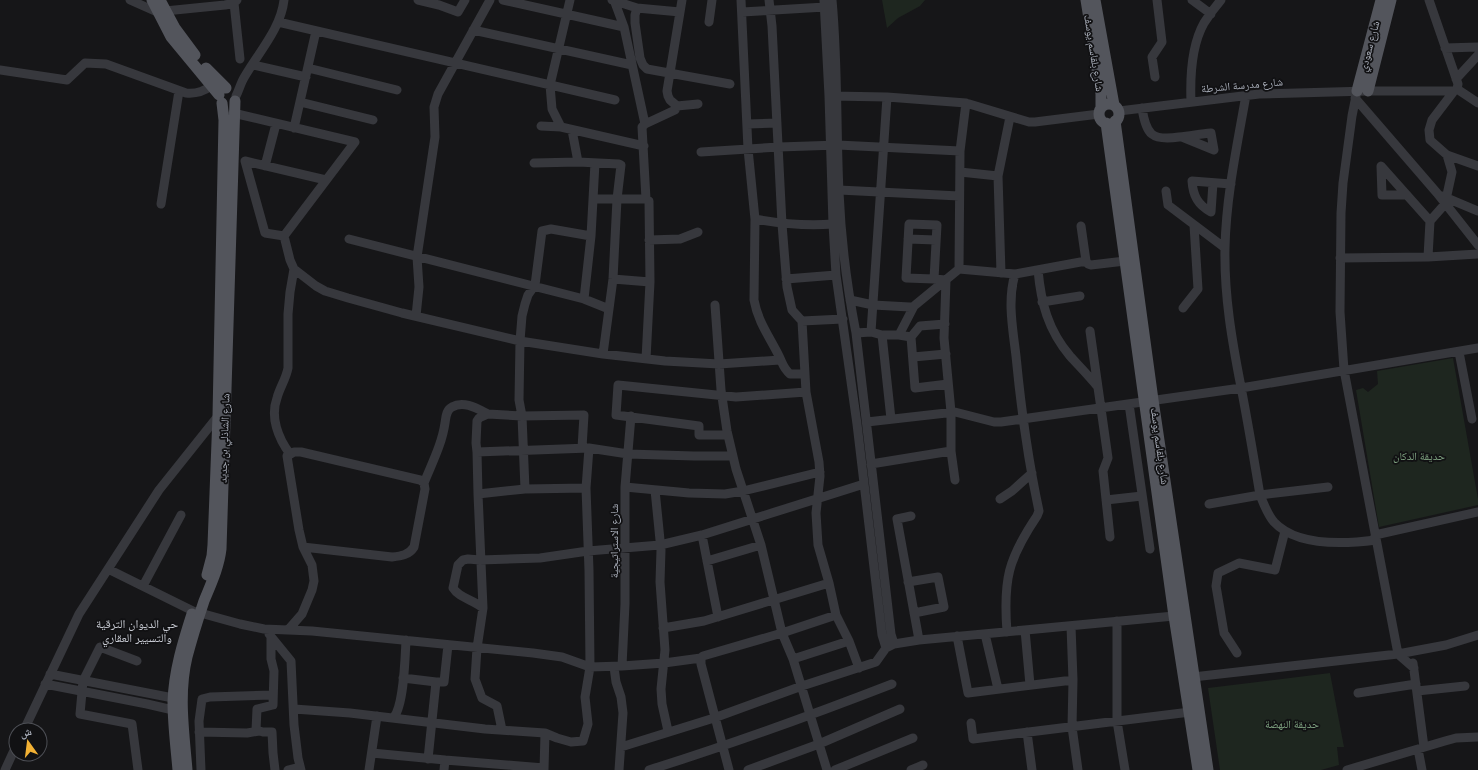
<svg xmlns="http://www.w3.org/2000/svg" width="1478" height="770" font-family="'Nunito Sans','Noto Naskh Arabic',sans-serif">
<rect width="100%" height="100%" fill="#161618"/>
<path fill="#1e261f" d="M882,0H925L920,6L898,18L887,28Z
M1453,358L1478,499V505L1379,527L1356,390L1363,388L1368,392L1378,384L1377,371Z
M1330,673L1344,747H1337L1339,765L1321,770H1220L1208,688Z"/>
<g fill="none" stroke-linecap="round" stroke-linejoin="round">
<path stroke="#37383d" stroke-width="9" d="M130,0L157,12
M418,0L439,5L458,12L465,0
M503,0L624,27
M612,0L637,8
M614,0L624,27L645,124
M682,0L667,91L668,96L670,100L677,106L698,104
M741,0L748,149L755,219
M769,0L772,26L782,224L787,287L792,310L802,321L806,392L819,462L820,476L816,513L818,545L829,583L836,615L849,641L859,668
M824,0L829,96L833,224L836,275L857,424L882,635L886,648
M832,0C838,64 836,128 839,192C841,239 847,287 856,333L891,634L894,644
M1192,0L1211,14
M234,3L240,59
M165,11L225,5L234,3L237,0
M680,12L637,8L635,15V23L640,58L643,65L647,69L730,84
M742,12L825,7
M278,22L615,100
M709,22L712,0
M473,30L632,65
M1445,48L1478,47
M253,65L306,77
M308,68L397,90
M0,70L67,80L85,63L106,64L186,93C196,94 203,92 211,86
M1155,77L1152,57L1162,42L1157,0
M1456,79L1478,55
M1457,89L1478,103
M1357,91L1352,116L1343,183L1341,213L1340,312L1344,370L1398,654L1414,668
M1454,91L1432,120L1429,130L1430,140L1447,155L1478,166
M1246,95C1237,146 1226,197 1225,248C1224,295 1232,341 1241,387C1248,423 1254,459 1260,495C1264,504 1267,514 1274,522C1297,547 1345,544 1376,540
M236,96C239,90 241,82 245,76C259,52 281,28 284,0
M832,96L887,97L966,103L1029,122H1035L1099,114
M1355,98L1437,193L1478,245
M300,102L373,120
M1191,102C1190,76 1191,46 1204,23C1209,15 1215,7 1221,0
M1142,108C1146,135 1152,141 1179,137C1190,136 1200,134 1211,133L1214,150L1182,137
M1119,111L1259,94L1368,91H1454L1457,89L1458,84L1429,0
M233,113L355,142L284,236
M747,124L777,123
M541,126L561,127L644,146
M561,127L552,109L550,85L570,0
M294,128L316,31
M701,152L779,147L838,145L960,151
M578,162L619,164L621,165L617,199H594
M534,163L578,162L572,130
M265,166L276,124
M960,172L998,176
M1213,183L1211,212C1198,205 1193,196 1192,181L1231,184
M839,190L959,196
M1166,191L1168,205L1225,248
M1407,195H1382L1381,166L1430,221
M1442,196L1478,211
M646,199L642,127L645,124L675,110L677,106
M161,204L179,91
M909,224L937,225L934,279L906,278Z
M1081,226L1086,261L1088,264L1091,265L1125,261
M284,236L290,260L294,269L316,286L325,291L348,298L402,313L520,341L603,354L665,361L719,364L780,360
M284,236L265,233L245,161L326,180
M349,239L584,299L591,236L595,163
M908,239L936,240
M649,240L680,239L698,232
M1428,257L1430,221L1445,204L1452,172L1447,155
M1340,258L1428,257L1478,254
M959,269L960,151L966,103
M1038,270C1041,303 1048,330 1070,356C1079,366 1088,375 1097,386
M1001,273L998,176L1010,117
M613,279L650,282
M786,279L836,275
M934,279L946,280L944,338L951,412V451L955,480
M584,299L609,309
M850,300L873,305L910,307L914,306L959,269L1015,274L1086,261
M1042,302L1080,296
M715,305L721,390L727,431L736,469L761,545L782,633L793,659L827,770
M1183,308L1198,289L1194,225
M416,316L419,287L417,257L435,137L434,107L438,94L490,0
M802,321L843,319
M1090,331L1108,458L1103,471L1110,537
M871,332L887,97
M856,333L871,332L882,335H899L914,306
M882,335L891,419
M899,335L911,337L915,388L948,384
M911,337L920,326L945,324
M1459,352L1472,419
M603,354L613,279L617,199H646L649,201L650,282L646,359
M913,357L946,354
M805,374H790C783,368 783,364 779,356C769,336 758,322 754,300L755,219C782,224 806,226 833,224
M1129,404L1150,549
M867,422L955,412L994,422H1001L1241,388L1478,348
M728,435H699V426L616,415L618,385L736,397L806,392
M582,448L584,415L522,416L488,414L479,418L477,421L476,443L477,452L589,448L628,454L694,456H733
M477,452L478,494
M290,454C278,438 270,417 277,398C280,387 286,379 288,368V314L290,292L294,269
M871,464L951,451
M424,483C432,463 442,444 445,423C446,417 446,410 452,407C464,400 478,409 488,414
M625,487L689,493L725,494L743,491L820,472
M525,489L586,488
M655,490L661,550L660,582L665,650L661,689L662,704L668,731
M1000,499L1012,491L1032,473
M1106,500L1142,496
M1209,504L1260,495L1328,487
M911,516L897,519L919,640
M702,535L718,617
M1375,535L1478,512
M707,561L761,545
M108,569L193,611L240,624L264,629L312,631L533,653L562,657L590,667L622,666L664,663L701,658
M908,582L938,577L944,607L914,613
M143,586L181,515
M483,608C474,600 459,598 453,588L458,565L463,560L468,559L480,560L540,558L588,551L660,545L702,535L864,484
M1117,621V721L1125,770
M1071,626L1073,680L1072,727L1078,770
M663,628L704,621L829,583
M288,630L302,614L312,590L314,581L312,565L303,547L299,530L287,456L294,452H301L420,480L424,483L425,489L414,547C409,555 401,556 392,557L303,547
M1025,630L1030,685
M1007,632C1003,580 1008,559 1037,516L1039,511C1028,460 1021,408 1016,356C1013,330 1007,301 1015,274
M269,634L291,661L294,725L298,758L301,770
M985,634L998,689
M957,636L968,693L1073,680
M271,637V659L274,671L273,705L257,709L256,730L263,732H272L273,753L275,770
M1237,653L1224,633L1216,586L1218,573L1239,563L1275,570L1285,531
M793,659L849,641
M137,661L100,647L83,681L80,714L132,724L138,770
M1413,663L1424,747
M622,666L625,604V487L631,416
M614,667L616,682L621,697L623,713L619,770
M1193,677L1398,654L1446,645L1478,635
M403,678L436,682L428,759
M436,682H444L448,645
M45,684L147,704L173,710L182,707L173,698L50,674
M1417,691L1465,686
M1358,693L1416,684
M294,709L350,713L485,729L545,733L557,738L571,742L583,741L588,724L585,697L590,667L589,570L586,488L589,448
M394,717C404,704 405,659 406,640
M971,723L973,739L1190,712
M24,730L79,614L159,490L218,416H220
M502,730L497,706L482,698L475,679L477,648L483,608L478,494L525,489L522,416L519,400L520,341L522,316L525,304L528,295L535,285L542,231L551,229L591,236
M199,732L247,733L259,731
M1027,732L1032,770
M621,747L714,718L802,686L876,662L886,648L894,644L919,640L1174,616
M1418,749L1422,770
M372,753L445,760
M5,770L16,746
M201,770L199,721L202,699L210,697L273,695
M288,770L300,767
M369,770L377,716
M444,770L445,760L544,768
M544,770L545,733
M649,770C732,744 812,715 892,684
M729,770L701,664V658L703,656L782,633L836,615
M748,770L819,744L900,709
M835,770L913,738
M911,770L923,765
M1347,770L1445,741L1456,738L1478,737"/>
<path stroke="#53555c" stroke-width="11" d="M152,0L171,37L219,95
M160,0L175,28L195,55
M1086,0L1101,94V106
M1095,0L1114,105
M206,68L226,88
M1357,91L1381,0
M1368,91L1391,0
M1099 114a10 10 0 1 1 20 0a10 10 0 1 1-20 0Z
M1115,121L1153,400L1208,770
M1106,123L1174,616L1198,770
M207,575L212,556L213,545L218,416L224,120L222,103
M178,770C176,747 173,724 173,702C174,671 183,642 192,614
M187,770C184,733 178,694 187,657C192,638 198,619 204,601C211,584 219,567 221,549L235,101"/>
</g>
<g text-anchor="middle" stroke-width="3.5" stroke-linejoin="round" paint-order="stroke">
<g font-size="11" fill="#a8adb8" stroke="#111113">
<text transform="translate(1369 46) rotate(-75)" y="4">شارع سعودي</text>
<text transform="translate(1094 53) rotate(81)" y="4">شارع بلقاسم يوسف</text>
<text transform="translate(1242 85) rotate(-5)" y="4">شارع مدرسة الشرطة</text>
<text transform="translate(224 438) rotate(-88)" y="4">شارع الشاذلي بن جديد</text>
<text transform="translate(1160 446) rotate(82)" y="4">شارع بلقاسم يوسف</text>
<text transform="translate(614 541) rotate(-90)" y="4">شارع الاستراتيجية</text>
</g>
<g font-size="11" fill="#7fa381" stroke="#111113">
<text x="1419" y="460">حديقة الدكان</text>
<text x="1292" y="728">حديقة النهضة</text>
</g>
<g font-size="12" fill="#c9ccd4" stroke="#111113">
<text x="137" y="628">حي الديوان الترقية<tspan x="137" dy="14">والتسيير العقاري</tspan></text>
</g>
</g>
<g transform="translate(28 742) rotate(346)"><circle r="19" fill="#111113" stroke="#4d4f55"/>
<path d="M0-3L7 15L0 10L-7 15Z" fill="#f2b134"/>
<text y="-6" font-size="11" font-weight="bold" text-anchor="middle" fill="#a8adb8">ش</text>
</g>
</svg>
